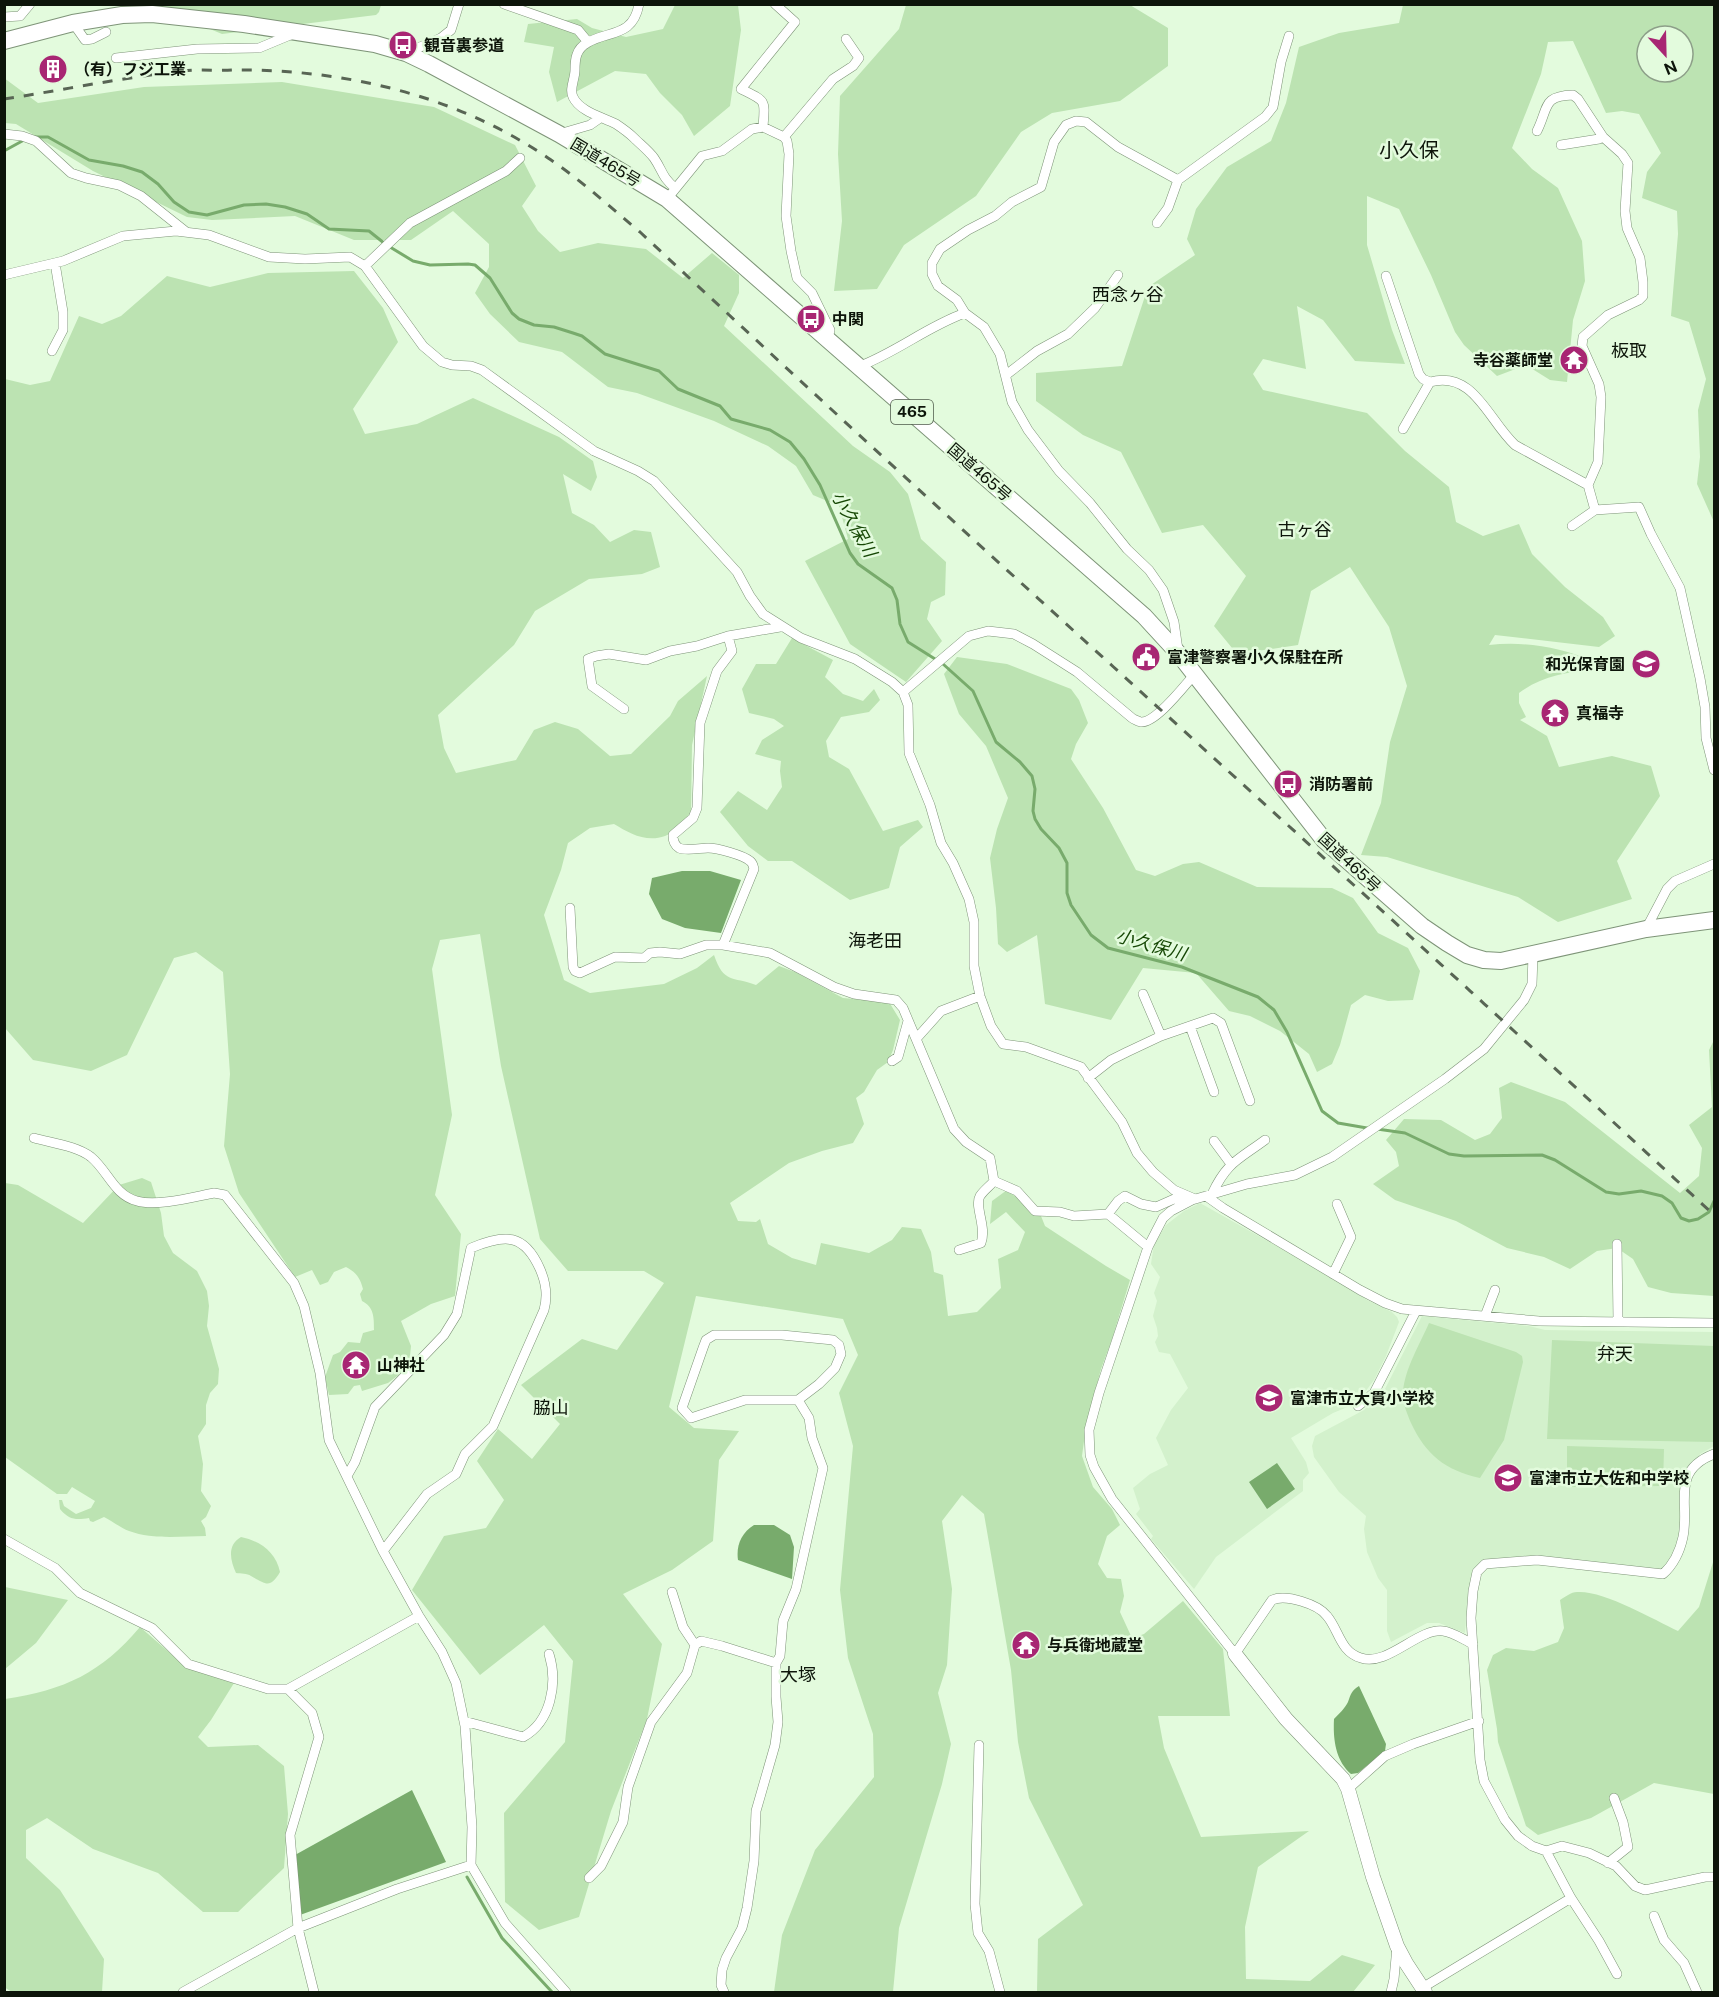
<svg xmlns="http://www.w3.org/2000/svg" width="1719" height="1997" font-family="'Public Sans','Noto Sans JP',sans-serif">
<rect width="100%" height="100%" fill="#e3fbdd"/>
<path fill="#d3f1cc" d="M1200,1203L1330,1276L1367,1300L1392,1312L1397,1317L1399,1322L1386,1356L1374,1380L1365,1392L1350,1406L1333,1413L1291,1438L1306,1462L1309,1473L1303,1480V1491L1216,1557L1194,1589L1151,1539L1153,1536L1136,1514L1140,1509L1133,1488L1150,1474L1168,1465L1156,1438L1171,1410L1188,1388L1170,1354L1159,1352L1155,1342L1158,1336L1157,1328L1153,1316L1157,1301L1154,1293L1160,1277L1151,1264L1152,1257L1154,1245L1166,1225L1184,1211Z
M1422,1316L1529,1326L1545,1330L1714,1332V1446L1700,1454L1693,1469L1684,1481L1679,1553L1656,1575L1590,1565L1491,1564L1472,1580L1468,1591L1465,1633L1439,1623H1427L1391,1642L1387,1631V1590L1378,1578L1367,1552L1364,1529L1366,1516L1339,1492L1314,1457L1312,1446L1315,1436L1364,1410L1385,1389Z"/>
<path fill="#bce3b2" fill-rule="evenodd" d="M152,5H381L379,12L376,15L222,34Z
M675,5H738L741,30L730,106L694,136L682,115L660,93L646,74L615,71L557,102L549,72L554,47L524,42L528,24L577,19L592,28L626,37L663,29Z
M906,5H1130L1168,28V66L1120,101L1052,113L1021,132L976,196L904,245L877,289L834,291L842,221L838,154L840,96L899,29Z
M1403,5H1714V522L1697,484L1700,457L1698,410L1706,379L1689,322L1671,316L1678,234L1677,211L1642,198L1647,172L1661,153L1639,114L1622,111L1606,113L1573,41L1548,42L1541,74L1512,148L1532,169L1558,188L1582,241L1585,281L1573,320L1567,382L1550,380L1526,365L1497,376L1464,345L1455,332L1431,275L1399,209L1367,196V245L1392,330L1405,364L1355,361L1323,320L1297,306L1306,369L1263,359L1253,374L1263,390L1367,413L1405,451L1449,487L1456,522L1483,536L1519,524L1532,554L1565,587L1603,617L1615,636L1599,647L1495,635L1489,645C1524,641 1560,647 1593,661L1594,669L1593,671C1567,671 1540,677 1519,693V703L1526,717L1520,720L1547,736L1559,767L1612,756L1651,766L1660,796L1617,861L1632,899L1558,922L1518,897L1387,857L1361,855L1381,803L1390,742L1407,686L1389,627L1350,567L1311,591L1298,645L1237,654L1214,626L1246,576L1203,525L1162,533L1121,452L1083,435L1036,401V373L1122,366L1148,287L1195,255L1187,239L1196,209L1227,167L1271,141L1286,103L1299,47L1339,33L1399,23ZM1647,36H1683V72H1647Z
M4,78L38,103L144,87L282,82L434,107L515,145L536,186L522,206L538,231L560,252L598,243L646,249L683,278L712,253L739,275V293L724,326L853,446L890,472L908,494L921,539L946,562L945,595L931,602L927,619L942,641L906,682L850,644L805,561L848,539L839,506L813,495L796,466L768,446L714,421L637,393L608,387L562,352L519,342L490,314L475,293L489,267V244L453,211L411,240H354L295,216L212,220L187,217L93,171L16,124L5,123Z
M354,271L383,308L398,342L353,409L365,434L417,424L473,398L559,437L593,461L597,477L591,491L563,474L572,513L594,525L610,542L634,530L651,532L660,567L642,574L589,579L535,611L514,645L438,715L444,748L456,773L516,760L534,730L555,722L578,729L610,756L631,754L670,716L678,701L707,676L692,745L691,813C684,819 674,833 665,836C646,843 629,833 614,824L590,828L568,843L561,870L544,915L564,980L590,993L664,984L697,968L714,955C724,984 732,976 756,985L779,966L795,972L843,998L889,1002L900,1020L893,1050L888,1062L877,1070L864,1092L856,1098L864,1124L853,1143L822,1151L789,1163L730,1203L738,1221L756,1222L760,1219L768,1244L792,1258L816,1265L821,1243L869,1253L892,1240L902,1227L921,1229L931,1252L934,1272L943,1275L948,1316L977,1312L1001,1288L998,1259L1018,1250L1025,1232L1006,1212L990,1224L992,1201L1007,1190L1041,1216L1045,1226L1106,1266L1130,1280L1112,1339L1101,1369L1086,1426L1082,1456L1093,1487L1112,1509L1120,1525L1107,1536L1098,1564L1107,1578L1121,1579L1124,1596L1120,1612L1132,1638L1144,1634L1183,1601L1223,1649L1230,1716H1158L1164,1748L1201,1837L1309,1831L1258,1867L1245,1927L1246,1979L1310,1981L1342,1955L1375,1965L1353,1992H1037L1038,1939L1083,1905L1029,1798L1018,1742L1011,1670L984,1514L962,1495L942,1521L952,1589L947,1665L938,1693L951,1744L942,1784L899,1928L893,1992H774L782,1935L815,1850L874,1777L873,1734L848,1658L840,1590L853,1446L839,1393L858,1355L843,1319L696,1296L669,1407L694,1428L739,1431L719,1460L713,1541L672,1570L623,1594L662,1644L647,1719L611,1811L579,1917L539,1930L505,1902L504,1813L565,1742L573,1661L544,1625L480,1675L412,1590L444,1536L486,1528L504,1500L477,1461L498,1429L532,1459L560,1424L521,1385L582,1339L617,1350L664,1283L644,1271H568L540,1239L501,1066L480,934L440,940L432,969L452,1115L435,1195L461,1234L455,1296L431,1304L401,1321L411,1346L409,1367L388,1383L362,1391L360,1385L354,1386L348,1394L329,1395L325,1377L333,1355L340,1352L348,1342L360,1343L363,1333L374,1330C374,1317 374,1307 362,1301L360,1294L363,1289C360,1278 357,1273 346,1267L334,1272L328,1282L320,1285L312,1270L295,1277L239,1193L224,1146L230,1074L223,972L196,952L174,958L127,1055L91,1071L33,1060L5,1028V379L30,385L50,381L79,316L102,324L121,316L167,276L210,287L268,273Z
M792,638L833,660L825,677L843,694L863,701L874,689L880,700L869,712L841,717L826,741L829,757L849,769L883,831L918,820L923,827L900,847L889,888L850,900L792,861H768L748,846L720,812L738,791L767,810L782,787L780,771L781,761L755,754L762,740L784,726L774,719L749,713L742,689L756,664H776Z
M957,657L1007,664L1071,689L1079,700L1088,723L1076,744L1071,759L1103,808L1136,870L1155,876L1183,864L1199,862L1257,887L1332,888L1353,898L1378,933L1408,948L1420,971L1413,1000L1388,1001L1365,995L1351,1005L1340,1045L1332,1064L1317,1072L1309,1054L1280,1031L1250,1016L1229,1011L1196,973L1143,968L1111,1020L1045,1004L1037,935L1007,952L998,944L996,908L990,858L997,829L1008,798L986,746L959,714L944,674Z
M1714,1040V1296L1671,1293L1648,1287L1633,1259L1617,1248L1597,1251L1570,1269L1544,1257L1507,1248L1456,1221L1395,1200L1373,1184L1399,1166L1396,1152L1386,1140L1404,1119L1441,1120L1475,1140L1490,1134L1502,1118L1499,1088L1511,1082L1565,1102L1680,1193L1699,1176L1702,1148L1689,1125L1712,1107L1709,1050Z
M142,1178L151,1182L161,1213L164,1236L173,1253L197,1271L207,1291L209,1306L207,1326L219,1369L218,1384L210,1393L206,1405V1424L198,1436L203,1464L201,1491L211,1506L206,1517L201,1521L205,1528L206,1536C182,1536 153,1540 129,1531C121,1528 112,1521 104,1517L93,1522L90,1521L89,1518C76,1520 69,1520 60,1509L59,1500H62L64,1506L76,1514L91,1508L95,1501L72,1487L67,1494H57L5,1457V1183L18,1185L83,1223L119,1185Z
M1429,1323L1516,1352L1522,1356L1523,1362L1504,1440L1480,1478C1445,1470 1426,1455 1411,1423C1407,1413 1402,1402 1403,1392C1405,1368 1420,1344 1429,1323Z
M1552,1340L1714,1346V1442L1547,1439Z
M1567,1446L1664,1449L1663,1486L1567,1487Z
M241,1537C260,1541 276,1552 280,1572C270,1589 266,1584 251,1576C247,1573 241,1574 236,1573C230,1560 227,1545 241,1537Z
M1714,1559V1794L1654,1783L1591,1818L1538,1835L1526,1826L1498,1742L1497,1729L1487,1670L1493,1655L1506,1648L1534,1651L1558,1642L1564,1628L1560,1600C1565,1597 1571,1592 1577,1592C1603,1590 1653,1619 1678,1631L1699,1607Z
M5,1587L68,1600L36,1643L5,1669Z
M140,1627L185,1666L234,1683L211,1720L198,1737L208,1747L258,1745L284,1766L288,1814L284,1868L238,1912H203L158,1873L93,1849L47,1818L26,1830V1858L60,1890L104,1959L102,1992H12L4,1987V1697L5,1699C65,1690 101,1673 140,1627Z"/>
<path fill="#78ab6c" d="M682,871H710L741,880L721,933L685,928L662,919L649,894L652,878Z
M1277,1463L1295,1489L1267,1509L1249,1482Z
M754,1525H774L790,1535L794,1547L792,1579L738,1560C736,1546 741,1533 754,1525Z
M1359,1686L1386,1744L1385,1751L1358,1773L1351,1774C1335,1760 1333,1738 1334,1719C1339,1714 1345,1708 1348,1702C1351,1694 1351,1691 1359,1686Z
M412,1790L446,1862L300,1915L295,1855Z"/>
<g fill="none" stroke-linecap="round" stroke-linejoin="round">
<path stroke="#78ab6c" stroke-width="3" d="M33,137H48L89,160L123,166L142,172L158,184L174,202L189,212L207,215L244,205L266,204L285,207L307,214L329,229L369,231L384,243
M4,151L24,140
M390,247L413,261L430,265L468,264L475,265L490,278L512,313L519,319L534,325L554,327L573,333L582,336L605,354L659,371L678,389L720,406L731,419L770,430L790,442L804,459L820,485L850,553L858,564L892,588L897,600L900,624L908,642L943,664L973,691L996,742L1020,762L1032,776L1035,789L1033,811L1035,819L1041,829L1059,848L1067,863V893L1071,905L1091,935L1108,948L1182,967L1258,997L1274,1010L1287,1032L1322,1111L1338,1123L1367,1128
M1377,1129L1405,1133L1449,1154L1464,1156L1542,1155L1555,1160L1606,1192L1619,1194L1641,1191L1662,1196L1672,1203L1681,1218L1689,1221L1698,1219L1709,1212L1714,1201
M467,1877L502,1938L552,1992"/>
<g stroke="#7e9478" stroke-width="10">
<path id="street" d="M504,4L578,30L588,42
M639,4C633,38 608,30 587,43C576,49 575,59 575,70C575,79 569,89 573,97C580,112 603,117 616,124C622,128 629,133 634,138C640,144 649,151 654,158C663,171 661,176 675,188
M4,17L20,16L30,4
M73,23L85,40L92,39L106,32
M406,53L441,38L451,30L459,4
M116,58L197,49L259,48L295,33
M763,127C765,99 767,102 741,89L795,22L775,4
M1537,131C1549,107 1542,96 1573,95L1578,99L1603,137L1622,154L1628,163L1625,211L1627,228L1640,258L1643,282V296L1639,300L1608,315L1583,337L1582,346L1599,384L1601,397L1598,462L1588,485L1595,510L1639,507L1651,534L1680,588L1700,678L1705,707L1706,738L1714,770
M4,134L22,136L36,141L71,173L86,178L119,185L141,196L185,231
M559,134L590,125L600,118
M784,137L833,79L853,66L859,58L846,39
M1561,145L1599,139L1603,137
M667,199L702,156L722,151L752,129L763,127L784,137L787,141L789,154L786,216L791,251L797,278L812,293L830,330L828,339
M1157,223L1168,208L1178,180L1265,117L1273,107L1281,62L1289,36
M365,266L410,223L506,171L520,158
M4,275L63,261L123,236L176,231L209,235L269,257L305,259L350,257L365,266L423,346L442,362L452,365L471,366L482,370L594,451L638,471L654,481L737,572L750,596L763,614L801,638L855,659L892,682L903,692L908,705L909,753L930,805L941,843L953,863L969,899L974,922V966L980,996L991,1026L1003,1044L1026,1047L1081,1067L1122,1122L1137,1153L1153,1172L1174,1190L1195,1199
M1386,276L1419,374L1423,379L1430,382C1474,370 1488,420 1515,445L1588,485
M965,313L957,300L938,286L932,274V263L940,249L968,230L995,216L1012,202L1041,187L1054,142L1066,125L1076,121L1086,122L1118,147L1178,180
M52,351L63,330V312L55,263
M860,366C897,352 928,326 965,313L984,327L1000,354L1012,402L1028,430L1059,471L1090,503L1127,549L1149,570L1163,590L1174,622L1178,650
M1006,375L1037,351L1068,334L1095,308L1118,275
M1403,429L1430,382
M1572,526L1595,510
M903,692L969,636L988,631L1014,634L1033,644L1077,672L1132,718C1133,719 1140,722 1141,722C1156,723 1184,686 1194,675
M624,709L592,686L588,659L596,656L609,654L646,660L670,651L697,646L728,636
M570,908L573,967L575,971L580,973L615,957L644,958L650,953L660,952L680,954L706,945H723L770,953L834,987L854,994L896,1000L903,1008L954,1129L966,1142L990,1158L994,1181L1017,1191L1035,1211L1060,1212L1074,1216L1108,1214L1118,1201L1125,1196L1141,1204L1156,1207L1174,1199L1190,1200
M1646,929L1667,889L1675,881L1714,864
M723,945L754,869C753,866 753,863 750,861C743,855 717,848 708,848C700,848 686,851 679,848C674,845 673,841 673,835L693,818L697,808L700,723L717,671L732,651L728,636L780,627
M1143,994L1161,1036
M1190,1026L1214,1092
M916,1039L941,1011L980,996
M892,1061L898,1057L908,1021
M1088,1078L1111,1060L1127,1052L1161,1036L1213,1018L1221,1023L1250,1101
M34,1138C52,1143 77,1146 91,1157C108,1171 114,1195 137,1201C157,1207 193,1197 214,1193L225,1195L294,1283L304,1306L320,1373L329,1440L383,1551L419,1616L442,1652L456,1683L465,1726L472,1827L471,1865L505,1923L566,1992
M1214,1141L1231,1164
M1212,1194C1227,1162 1238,1160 1265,1140
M1206,1196L1223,1208L1360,1290L1385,1303L1402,1309L1539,1321L1714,1323
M1108,1214L1148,1247
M1617,1244L1618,1321
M959,1250L981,1243C987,1227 974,1206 980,1196C984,1190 990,1186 994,1181
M1333,1274L1351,1237L1337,1204
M1485,1316L1495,1290
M714,1335H782L833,1340L839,1345L841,1354L835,1368L819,1384L798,1400H745L691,1418L682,1408L703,1348L706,1340Z
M1358,1406L1374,1393L1416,1311
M1714,1454C1670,1471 1690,1504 1683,1537C1680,1551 1673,1565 1663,1574L1537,1560L1485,1564L1477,1572L1473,1591L1471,1618L1480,1760L1484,1781L1505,1820L1518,1836L1532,1846L1546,1851L1562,1846L1589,1853L1616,1866L1635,1886L1645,1890L1705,1877H1714
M347,1476L355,1462L375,1407L444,1335L457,1314L471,1248C505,1234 524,1233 540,1269C546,1283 548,1295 544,1310L493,1426L465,1454L456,1474L427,1494L383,1551
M4,1539L55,1568L80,1593L152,1628L188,1664L268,1689H288L312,1713L319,1737L290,1835L298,1928L314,1992
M672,1592L683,1627L695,1645
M1473,1644C1464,1640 1453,1632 1443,1631C1418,1628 1387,1667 1361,1658C1340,1652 1339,1630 1327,1616C1318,1604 1286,1594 1272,1600L1235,1654L1112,1499L1094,1467L1090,1455L1089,1430L1099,1393L1148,1247L1163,1218L1171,1211L1192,1200L1247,1184L1295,1175L1332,1157L1445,1079L1484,1049L1524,1000L1532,984L1533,955
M288,1689L419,1616
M464,1721L523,1737C551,1722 558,1683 549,1654
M979,1745L975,1904L978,1933L989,1951L1000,1992
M1348,1789L1385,1756L1413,1744L1479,1721
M1546,1851L1571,1898L1599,1941L1617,1974
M1608,1863L1628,1847L1623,1822L1614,1798
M589,1878L601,1866L623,1822L628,1787L651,1722L687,1673L695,1645L701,1641L722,1646L776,1663
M1654,1916L1664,1940L1684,1963L1697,1992
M1422,1988L1571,1898
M183,1992L298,1928L397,1889L471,1865
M724,1992L721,1985L722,1970L726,1958L742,1928L747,1908L754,1861L756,1811L775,1745L778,1722L776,1697V1663L780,1656L783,1621L796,1589L823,1468L812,1438L809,1418L798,1400
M1391,1992L1394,1979L1397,1947"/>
</g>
<g stroke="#7e9478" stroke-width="15">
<path id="secondary" d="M1235,1654L1286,1719L1343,1779L1348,1789L1373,1877L1397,1946L1406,1963L1425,1992"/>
</g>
<g stroke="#7e9478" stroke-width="18">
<path id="highway" d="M4,41L73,23L122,15L152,14L244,24L375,44L406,53L429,64L559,134L667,199L1144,616L1178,653L1324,840L1422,926L1447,943L1467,955L1484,960L1501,961L1646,929L1714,920"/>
</g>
<use href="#street" stroke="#fff" stroke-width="9"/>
<use href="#secondary" stroke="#fff" stroke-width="14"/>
<use href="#highway" stroke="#fff" stroke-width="16"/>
<path stroke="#586554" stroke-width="3" stroke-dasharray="10 10" stroke-linecap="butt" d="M4,99C64,90 124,77 184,71C200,69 218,71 234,70C344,69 456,95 548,158C581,180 610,207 640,232C995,564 1358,885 1714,1215"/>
</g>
<defs>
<g id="bus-disc" transform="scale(1.5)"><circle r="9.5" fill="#a82673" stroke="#e3fbdd"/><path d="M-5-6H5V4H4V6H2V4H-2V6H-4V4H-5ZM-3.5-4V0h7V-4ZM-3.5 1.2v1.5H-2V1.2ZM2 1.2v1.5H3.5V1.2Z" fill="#fff"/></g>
<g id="building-disc" transform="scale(1.5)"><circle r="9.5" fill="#a82673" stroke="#e3fbdd"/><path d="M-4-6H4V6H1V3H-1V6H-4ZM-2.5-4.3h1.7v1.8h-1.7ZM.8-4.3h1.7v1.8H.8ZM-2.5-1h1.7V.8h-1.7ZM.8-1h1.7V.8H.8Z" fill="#fff"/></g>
<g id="temple-disc" transform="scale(1.5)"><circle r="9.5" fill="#a82673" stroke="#e3fbdd"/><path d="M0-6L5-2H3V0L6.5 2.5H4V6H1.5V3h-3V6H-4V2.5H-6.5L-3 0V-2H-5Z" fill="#fff"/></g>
<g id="civic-disc" transform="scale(1.5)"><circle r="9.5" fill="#a82673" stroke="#e3fbdd"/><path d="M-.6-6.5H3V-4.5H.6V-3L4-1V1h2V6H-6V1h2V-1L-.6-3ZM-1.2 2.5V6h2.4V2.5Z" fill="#fff"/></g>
<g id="school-disc" transform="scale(1.5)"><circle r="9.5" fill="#a82673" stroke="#e3fbdd"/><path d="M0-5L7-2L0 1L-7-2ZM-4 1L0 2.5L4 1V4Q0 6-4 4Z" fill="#fff"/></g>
</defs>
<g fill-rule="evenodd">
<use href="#bus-disc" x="403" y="45"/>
<use href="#building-disc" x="53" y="69"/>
<use href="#bus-disc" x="811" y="319"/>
<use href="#temple-disc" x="1574" y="360"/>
<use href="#civic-disc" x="1146" y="657"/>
<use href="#school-disc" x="1646" y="664"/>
<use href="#temple-disc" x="1555" y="713"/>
<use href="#bus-disc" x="1288" y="784"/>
<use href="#temple-disc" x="356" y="1365"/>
<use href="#school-disc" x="1269" y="1398"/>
<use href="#school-disc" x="1508" y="1478"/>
<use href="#temple-disc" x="1026" y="1645"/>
</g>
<g text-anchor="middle" stroke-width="5" stroke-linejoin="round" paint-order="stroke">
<rect fill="#e3fbdd" stroke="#4d5a49" stroke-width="1.5" x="891" y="400" width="42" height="24" rx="4.5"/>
<g font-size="15" font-weight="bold" fill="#0d150a">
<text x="912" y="417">465</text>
</g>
<g font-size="16" font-weight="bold" fill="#0d150a" stroke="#e3fbdd" text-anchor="start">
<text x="424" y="51">観音裏参道</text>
<text x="74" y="75">（有）フジ工業</text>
<text x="832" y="325">中関</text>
<text x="1553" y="366" text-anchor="end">寺谷薬師堂</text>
<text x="1167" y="663">富津警察署小久保駐在所</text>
<text x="1625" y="670" text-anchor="end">和光保育園</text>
<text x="1576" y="719">真福寺</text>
<text x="1309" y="790">消防署前</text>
<text x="377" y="1371">山神社</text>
<text x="1290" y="1404">富津市立大貫小学校</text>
<text x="1529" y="1484">富津市立大佐和中学校</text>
<text x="1047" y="1651">与兵衛地蔵堂</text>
</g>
<g font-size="16" fill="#0d150a" stroke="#e3fbdd">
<text transform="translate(606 162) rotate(31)" y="6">国道465号</text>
<text transform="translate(980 472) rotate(41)" y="6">国道465号</text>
<text transform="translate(1350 862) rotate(43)" y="6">国道465号</text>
</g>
<g font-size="18" fill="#0d150a" stroke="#e3fbdd">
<text x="1128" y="301">西念ヶ谷</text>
<text x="1629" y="357">板取</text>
<text x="1305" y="536">古ヶ谷</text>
<text x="875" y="947">海老田</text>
<text x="1615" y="1360">弁天</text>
<text x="551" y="1414">脇山</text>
<text x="798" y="1681">大塚</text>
</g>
<g font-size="18" font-style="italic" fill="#164805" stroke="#e3fbdd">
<text transform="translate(854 524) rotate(61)" y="6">小久保川</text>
<text transform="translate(1151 945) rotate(16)" y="6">小久保川</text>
</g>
<g font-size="20" fill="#0d150a" stroke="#e3fbdd">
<text x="1409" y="157">小久保</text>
</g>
</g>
<rect width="1719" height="1997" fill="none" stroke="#0d150a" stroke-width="12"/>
<g transform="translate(1665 54) rotate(158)"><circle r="28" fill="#e3fbdd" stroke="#8d9f89" stroke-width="1.5"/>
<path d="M0-4.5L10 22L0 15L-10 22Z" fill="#a82673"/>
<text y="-9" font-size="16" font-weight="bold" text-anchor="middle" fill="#0d150a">N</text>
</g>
</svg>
